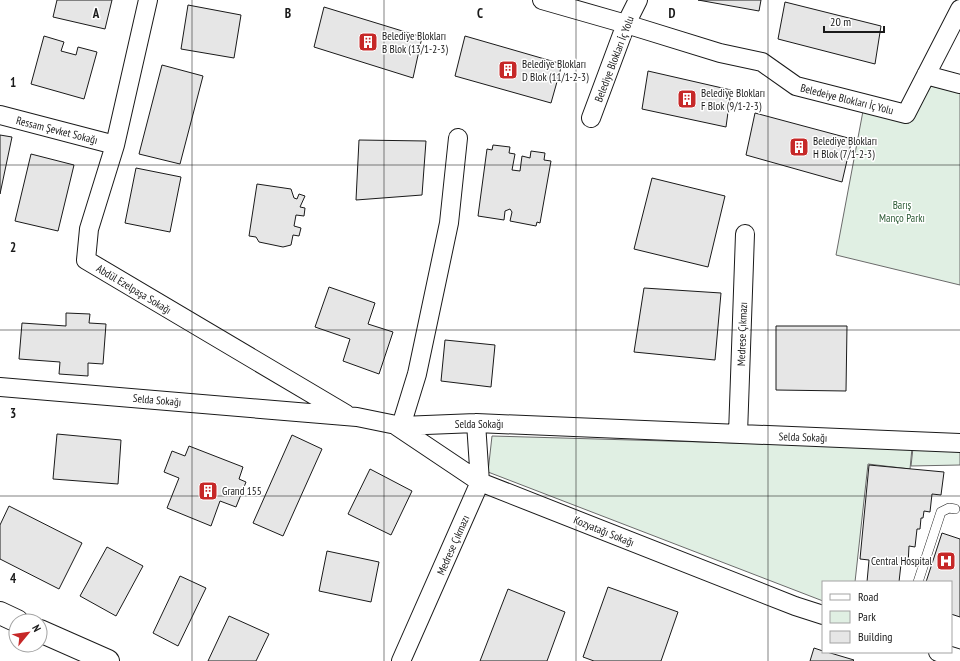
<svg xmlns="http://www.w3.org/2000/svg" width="960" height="661" font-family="'PT Sans Narrow',sans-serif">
<rect width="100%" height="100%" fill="#fff"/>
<path fill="#e0efe3" stroke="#6a6a6a" d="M927,85L960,93V285L836,255L863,111L909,123Z
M492,436L912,448L910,469L868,464L855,582H823V601L488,472Z
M913,448L960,450V465L911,466Z"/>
<path fill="#e6e6e6" stroke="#1a1a1a" d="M57,0H112L105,29L53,17Z
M698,0H761L759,11Z
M785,2L881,26L875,64L778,39Z
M188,5L241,15L234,58L181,49Z
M324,7L422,37L413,78L314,47Z
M44,36L64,42L61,51L76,55L78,47L97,52L84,99L31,84Z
M465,36L562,64L551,103L455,76Z
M162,65L203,76L180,164L139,154Z
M648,71L731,90L726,127L642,109Z
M755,113L852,139L842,182L746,155Z
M0,135L12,137L0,194Z
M359,140L426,141L422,195L356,200Z
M493,145L510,147L509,153L515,154L512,170L520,171L522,156L530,158L531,151L545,153L544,160L551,161L540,223L537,222L536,226L510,221L512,212L510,209L505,211L504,220L478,216L487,149L492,150Z
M31,154L74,165L58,231L15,221Z
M136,168L181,177L170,232L125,223Z
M652,178L725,196L708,267L634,249Z
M257,184L291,189L294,198L297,199L299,194L305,196L300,207L305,208L304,216L296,215L294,226L301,228L299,236L293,235L291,245L283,247L259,242L256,237L249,236Z
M329,287L375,303L368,324L393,332L379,374L343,361L350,339L315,327Z
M644,288L721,293L715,360L634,352Z
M66,313L90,314L89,323L106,324L103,364L88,363V376L59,374L60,362L19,359L22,323L66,326Z
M776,326H847L846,391L776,390Z
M445,340L495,345L491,387L441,381Z
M57,434L121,440L118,484L53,479Z
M292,435L322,449L283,536L253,523Z
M189,446L243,467L239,479L246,482L236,507L220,501L211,526L167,508L179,478L164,472L172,451L185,456Z
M869,465L944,472L941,495L932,494L930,512L924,511L923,518H921L920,529H917L915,547L909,546L908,565L901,564L899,582H867L869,560L860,559Z
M370,469L412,491L391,535L348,514Z
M9,506L82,543L59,589L0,559V525Z
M942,533L960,539V617L951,614V582H926Z
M107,547L143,566L116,616L80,596Z
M327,551L379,562L371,602L319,591Z
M180,576L206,588L178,646L153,633Z
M608,587L678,612L661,661H594L583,657Z
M508,589L565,612L547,661H480Z
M229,616L269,634L256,661H208Z
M814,648L823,651V652H827L854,660L853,661H810Z"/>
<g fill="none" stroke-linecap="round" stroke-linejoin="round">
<g stroke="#1a1a1a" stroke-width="10">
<path id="lane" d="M918,582L941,512L949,508L955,509"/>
</g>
<g stroke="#1a1a1a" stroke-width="20">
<path id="street" d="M148,0L115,145L89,229L86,260L346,414
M542,0L626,24L720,53L762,62L796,86L906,114L960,9
M926,75L960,84
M0,115L115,145
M591,118L626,24L638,0
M0,387L357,417L401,426L476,423L960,443
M395,425L480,482L795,606L823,615
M401,426L417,374L449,223L458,138
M738,434L745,234
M938,652L960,659
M401,661L480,482L476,423"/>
</g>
<g stroke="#1a1a1a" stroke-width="24">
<path id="secondary" d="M0,613L17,621
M40,631L108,661"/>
</g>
<use href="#lane" stroke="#fff" stroke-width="9"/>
<use href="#street" stroke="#fff" stroke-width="18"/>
<use href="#secondary" stroke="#fff" stroke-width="22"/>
</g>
<path fill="none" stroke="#1a1a1a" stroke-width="1" stroke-opacity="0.55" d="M192,0V661M384,0V661M576,0V661M768,0V661M0,165H960M0,330H960M0,496H960"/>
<defs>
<g id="building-square" transform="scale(1)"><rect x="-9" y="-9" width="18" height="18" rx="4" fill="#c62828" stroke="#fff"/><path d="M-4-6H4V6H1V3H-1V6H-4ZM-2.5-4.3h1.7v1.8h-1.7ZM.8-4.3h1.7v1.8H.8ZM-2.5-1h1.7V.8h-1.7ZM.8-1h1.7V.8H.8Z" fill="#fff"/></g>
<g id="hospital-square" transform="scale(1)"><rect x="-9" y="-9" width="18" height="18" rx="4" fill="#c62828" stroke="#fff"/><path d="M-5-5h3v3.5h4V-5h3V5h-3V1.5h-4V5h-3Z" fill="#fff"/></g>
</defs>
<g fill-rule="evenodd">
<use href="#building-square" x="368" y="42"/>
<use href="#building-square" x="508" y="70"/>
<use href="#building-square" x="687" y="99"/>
<use href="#building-square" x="799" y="147"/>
<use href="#building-square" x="208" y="491"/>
<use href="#hospital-square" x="946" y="561"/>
</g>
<g text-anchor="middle" stroke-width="3" stroke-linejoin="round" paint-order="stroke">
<g font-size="11" fill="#1a1a1a" stroke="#fff" text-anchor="start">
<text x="382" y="40">Belediye Blokları<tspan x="382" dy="13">B Blok (13/1-2-3)</tspan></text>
<text x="522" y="68">Belediye Blokları<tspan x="522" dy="13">D Blok (11/1-2-3)</tspan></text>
<text x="701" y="97">Belediye Blokları<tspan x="701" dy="13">F Blok (9/1-2-3)</tspan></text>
<text x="813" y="145">Belediye Blokları<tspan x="813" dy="13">H Blok (7/1-2-3)</tspan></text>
<text x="222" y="495">Grand 155</text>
<text x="932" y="565" text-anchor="end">Central Hospital</text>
</g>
<g font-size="11" fill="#1a1a1a" stroke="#fff">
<text transform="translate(614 59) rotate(-69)" y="4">Belediye Blokları İç Yolu</text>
<text transform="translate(847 99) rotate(14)" y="4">Beledeiye Blokları İç Yolu</text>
<text transform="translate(57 130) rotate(14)" y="4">Ressam Şevket Sokağı</text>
<text transform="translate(134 289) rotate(31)" y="4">Abdül Ezelpaşa Sokağı</text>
<text transform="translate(742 334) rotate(-88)" y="4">Medrese Çıkmazı</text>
<text transform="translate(157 400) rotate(5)" y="4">Selda Sokağı</text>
<text x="479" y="428">Selda Sokağı</text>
<text transform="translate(803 437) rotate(2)" y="4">Selda Sokağı</text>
<text transform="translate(604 531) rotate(22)" y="4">Kozyatağı Sokağı</text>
<text transform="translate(453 545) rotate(-66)" y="4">Medrese Çıkmazı</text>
</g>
<g font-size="11" fill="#2b5a34" stroke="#fff">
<text x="902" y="209">Barış<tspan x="902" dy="13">Manço Parkı</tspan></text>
</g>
</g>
<g font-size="13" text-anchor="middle" font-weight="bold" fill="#1a1a1a" stroke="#fff" stroke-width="3" stroke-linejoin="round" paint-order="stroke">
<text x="96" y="18">A</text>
<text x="288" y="18">B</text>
<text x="480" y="18">C</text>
<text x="672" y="18">D</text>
<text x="13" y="87">1</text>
<text x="13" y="252">2</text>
<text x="13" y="418">3</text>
<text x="13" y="583">4</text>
</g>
<rect x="822" y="581" width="130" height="72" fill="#ffffff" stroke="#a3a3a3"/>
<rect x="830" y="594" width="20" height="6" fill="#ffffff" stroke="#a3a3a3"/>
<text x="858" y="601" font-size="12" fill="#1a1a1a">Road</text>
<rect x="830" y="611" width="20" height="12" fill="#e0efe3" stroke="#a3a3a3"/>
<text x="858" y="621" font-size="12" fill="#1a1a1a">Park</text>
<rect x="830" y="631" width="20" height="12" fill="#e6e6e6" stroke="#a3a3a3"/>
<text x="858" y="641" font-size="12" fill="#1a1a1a">Building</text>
<g transform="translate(28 633) rotate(61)"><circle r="19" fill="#ffffff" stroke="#a3a3a3"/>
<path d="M0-3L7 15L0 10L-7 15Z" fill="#c62828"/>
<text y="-6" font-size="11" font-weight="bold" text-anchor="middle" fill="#1a1a1a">N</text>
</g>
<path d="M824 26v6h60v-6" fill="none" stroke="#1a1a1a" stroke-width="2"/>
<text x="830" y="26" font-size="12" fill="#1a1a1a" stroke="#ffffff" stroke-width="3" paint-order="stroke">20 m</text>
</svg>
